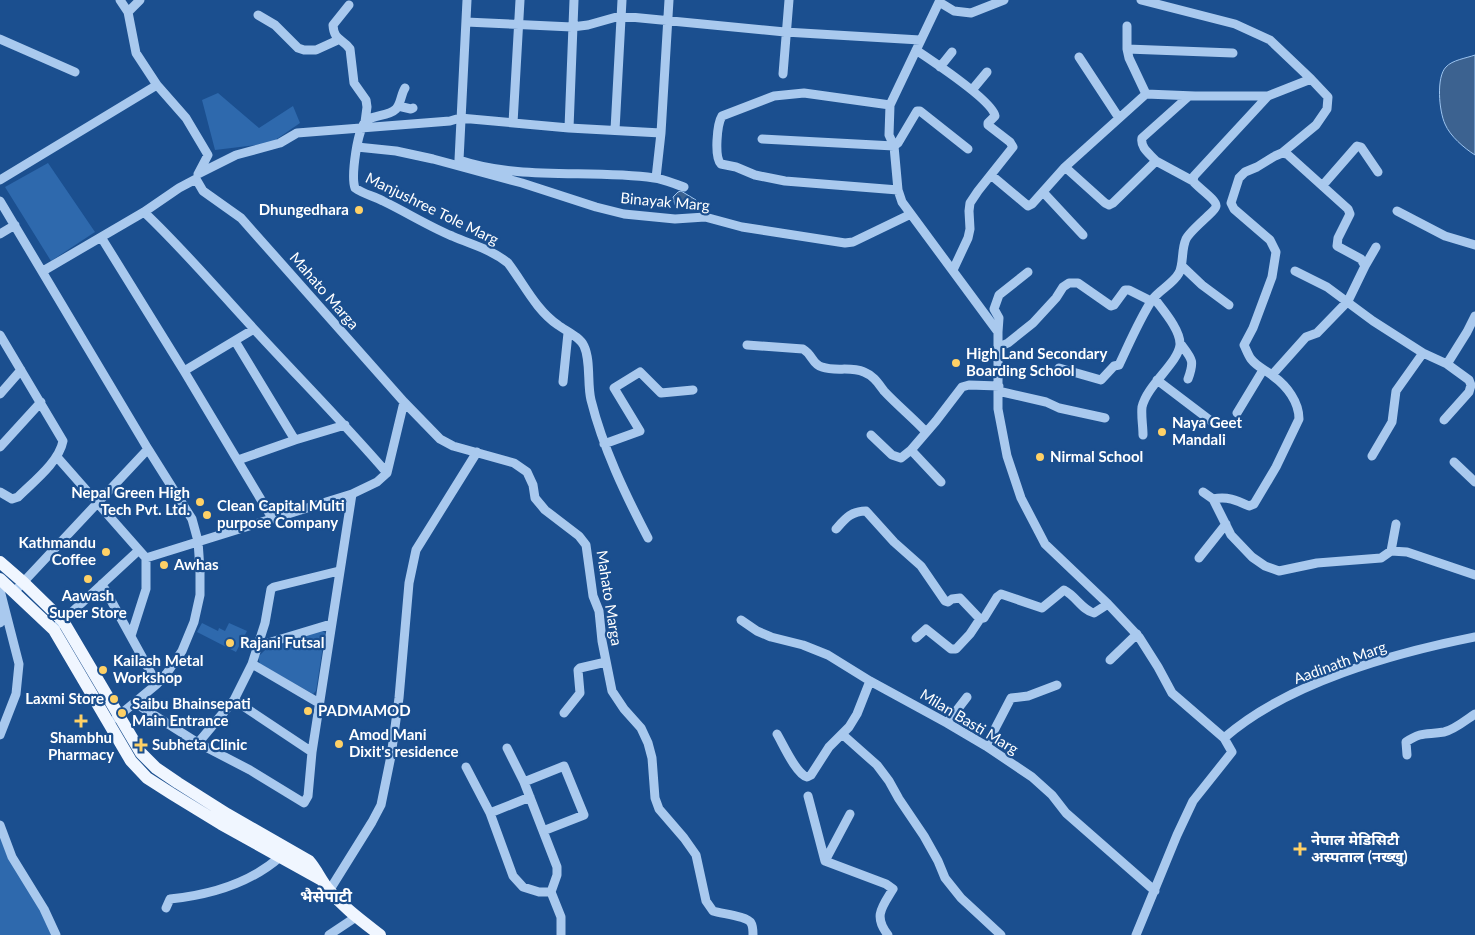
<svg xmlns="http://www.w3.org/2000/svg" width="1475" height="935" font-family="Lato,'Noto Sans Devanagari',sans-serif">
<rect width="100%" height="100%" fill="#1b4f8f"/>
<path fill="#2e69ad" d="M218,93L259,128L293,106L300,123L271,143L215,150L202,100Z
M48,163L95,232L51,261L5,187Z
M202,623L218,631L219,628L225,631L229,623L247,631L236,652L197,632Z
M322,630L325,633L316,691L313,694L260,664L258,657L268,647Z
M0,832L53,935H0Z"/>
<path fill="#3c6290" stroke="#9cc4f0" d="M1475,55V155C1464,148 1450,136 1445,124C1439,111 1436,77 1446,67C1452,60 1467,58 1475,55Z
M681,191L696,200L697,203L695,206L679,207L675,205L673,197L678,192Z"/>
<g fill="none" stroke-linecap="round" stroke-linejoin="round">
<path stroke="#a9c9ee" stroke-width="9" d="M120,0L128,12L136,53L157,85L186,118L208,155L198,174
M467,0L459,160C521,181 590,169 654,178C664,179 674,184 684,187
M940,0L890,105L889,135L894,146L898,190L902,202L998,332V409L1007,456L1021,498L1045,544L1108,604L1139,637L1158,667L1172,693L1224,738L1232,752L1193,801L1177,835L1136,935
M1141,0L1235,24L1270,40L1311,79L1268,96
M939,2L954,11L971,13L1004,0
M349,5L333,25C334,41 342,38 350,49L354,83L366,100L367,107L365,122
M128,12L140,0
M258,15L275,25L298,48L304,50H316L338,40
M466,22L572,27L588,25L620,16L785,32L920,40
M1127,26V49L1129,58L1146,94
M0,39L75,72
M1127,49L1233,53
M916,50C931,60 993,101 995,116L988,123V125L1010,142L1013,147L978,191L970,203L969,211L970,229L968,238L953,270
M1079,57L1119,118
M940,67L952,52
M783,74L789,0
M405,88C401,94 401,104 396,109C389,116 375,115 367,120C357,127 351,177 355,188C363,194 374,196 383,201C406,212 428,226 452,236C472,245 491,249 508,263C524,284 536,310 558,325C566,331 580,337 584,346C591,361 587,384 591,400C603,448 625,494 648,538
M972,90L987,72
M890,105L804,93L774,96L722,116C717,124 714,157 721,164L736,167L755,175L785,181L898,190
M398,106L411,109L413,108
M513,123L520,0
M569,128L574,0
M615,130L622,0
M762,139L894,146L898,143L917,111H920L968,149
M357,147L396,151L433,159L522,183L596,207L624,214L675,219L705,217L742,227L845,243L853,242L911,214
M1282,153L1316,125L1327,109L1328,97L1311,79
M1156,161L1193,181
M1065,167L1105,203L1109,205L1113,203L1156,161C1150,154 1140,148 1142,138L1189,96
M198,174L236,155L280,143L297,133L450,121L460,118L569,128L661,133
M991,175L1028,206L1032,204L1065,167L1146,94L1195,96H1268L1194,176L1193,181C1197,187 1217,200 1216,206C1216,211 1191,229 1186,239C1181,250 1184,263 1179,273C1173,284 1159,290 1152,300C1139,320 1129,344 1119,365L1114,366L1101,380L1059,368
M656,178L661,133L669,0
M196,179L203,191L241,218L404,402L440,439L453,446L514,463L527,472L533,485L535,498L545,510L579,536L586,545L593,596L599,611L602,641L612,691L624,709L641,728L648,743L652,758L655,798L659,809L684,838L696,855L706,901L713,911C722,914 747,916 751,923C753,926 753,931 753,935
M0,180L157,85
M1323,185L1357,146L1361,147L1378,172
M1043,192L1083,235
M0,201L148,449L192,519L198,541L200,570V595L194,622L182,651L167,673L157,684L116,718
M1397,211L1445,236L1475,245
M144,212C183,249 217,289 253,328C298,377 344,423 387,473
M0,234L15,225
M101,237L184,371L272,518
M1182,266L1202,285L1229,305
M1365,266L1376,247
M43,271L144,212L179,188L196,179
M1295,271L1327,287L1373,321L1423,353L1447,364L1469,380L1471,385L1469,392L1444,420
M998,332L999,318L994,309L999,295L1028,272
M0,335L63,441C59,462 33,482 18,497L12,499L0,492
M235,341L295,440
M1180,343C1192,359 1195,360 1188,379
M747,345L803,349C813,355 812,364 822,367C836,372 850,366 864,372C874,376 878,383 884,391C897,405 913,418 926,432
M999,347L1008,343L1033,323L1056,298L1063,287L1069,283H1078L1111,306L1114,305L1125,290H1129L1151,301
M1447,364L1467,332L1475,316
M184,371L254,329
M1157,380L1215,424
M563,382L568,333
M998,391L1046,402L1059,408L1105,418
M0,394L21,370
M1237,413L1263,370
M871,435L892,455L901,458L911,450L936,421L962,387L969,385L999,386
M1143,435C1143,426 1141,416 1142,407C1147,385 1178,363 1180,345C1181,330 1162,309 1154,298
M604,444L640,431L614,388L640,372L661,393L693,390
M0,447L41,402
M911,450L941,482
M1372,456L1392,422L1396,391L1423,353
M57,457L146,558V589L131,636
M238,460L295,440L345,425
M1454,462L1475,482
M1203,492L1213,499L1231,535L1252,557L1265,566L1279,571L1317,563L1381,558L1391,551L1396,524
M1213,499C1227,496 1236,500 1249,506L1254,504L1276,467L1299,419C1299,402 1287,386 1273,376C1266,370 1257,367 1251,359C1248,355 1246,349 1244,345L1253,328L1272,277L1276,252L1270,240L1234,209L1231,203L1239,178L1245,172L1257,167L1275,156L1282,153L1287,154L1348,209L1350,214L1338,238L1337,246L1361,259L1365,266L1348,301L1317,333L1306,337L1272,375
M836,529C845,519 851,511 866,511L894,542L921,566L945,601L948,602L952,599L960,598L980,619L984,618L997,597L1001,594L1042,608L1064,590C1076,596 1082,610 1094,613L1108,604
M1391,551L1407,552L1475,575
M146,558L352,494L377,482L387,473L404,402
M1199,558L1226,524
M102,584L157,684
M0,590L19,664L16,694L0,735
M15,591L148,449
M741,620L757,631L771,637L803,645L828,655L870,681L947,723L986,746L1032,777L1052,795L1066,813L1155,891
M0,623L1,604
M59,624L139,550
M916,638L926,629L951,649H956L970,634L980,619
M258,646L331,624
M1110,660L1137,634
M252,664L319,703
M234,700L312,752
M135,703L198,743L250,770L304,803L308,796L312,752L352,494
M564,713L580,693L578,670L580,668L606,662
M947,723L967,697
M777,734C783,744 796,774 807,777L811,775L829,747L849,727L857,714L870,681
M842,734L877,765L889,781L899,799L924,836L938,861L945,878L961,898L1001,935
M1224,738C1287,683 1394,653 1475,637
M198,743L234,700L252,664L265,623L271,589L274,587L339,571
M986,746L1011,698L1028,696L1057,685
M507,748L524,782L557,867V875L551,892L561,917V935
M1407,755L1406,742C1422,731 1427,735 1444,732C1454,730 1466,720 1475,714
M466,767L490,813L513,876L523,887L539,892H551
M524,782L564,766L584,815L543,831
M808,796L825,861L886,884L893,889C882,907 873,916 888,935
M490,813L530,797
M0,825L12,857L44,909L56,935
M825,861L850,814
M329,891L372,822L381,805L391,756L399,698L409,583L416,550L477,452
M166,908L170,899C210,895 249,884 280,857
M329,935L356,917"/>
<path stroke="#f0f6ff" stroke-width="12" d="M0,562L23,582L63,621L141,753L156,768L178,783L227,814L309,861C317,870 321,881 329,890C344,908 362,921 380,935
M0,579L54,630L131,761L147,778L172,794L221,824L320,879"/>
</g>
<g fill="#ffd166" stroke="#1b4f8f" stroke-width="2">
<circle cx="359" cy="210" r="5"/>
<circle cx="956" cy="363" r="5"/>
<circle cx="1162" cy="432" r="5"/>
<circle cx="1040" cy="457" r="5"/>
<circle cx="200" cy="502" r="5"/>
<circle cx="207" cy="515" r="5"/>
<circle cx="106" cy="552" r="5"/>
<circle cx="164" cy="565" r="5"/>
<circle cx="88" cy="579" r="5"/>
<circle cx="230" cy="643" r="5"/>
<circle cx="103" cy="670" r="5"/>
<circle cx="114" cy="699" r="5"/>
<circle cx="308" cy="711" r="5"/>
<circle cx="122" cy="713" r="5"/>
<path d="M78.5 713.5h5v5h5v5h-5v5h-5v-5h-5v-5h5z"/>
<circle cx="339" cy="744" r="5"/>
<path d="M138.5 737.5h5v5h5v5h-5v5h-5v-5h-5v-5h5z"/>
<path d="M1297.5 841.5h5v5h5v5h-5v5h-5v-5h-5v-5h5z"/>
</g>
<g text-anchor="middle" stroke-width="4.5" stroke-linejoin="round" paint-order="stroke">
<g font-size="15" fill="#fff" stroke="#1b4f8f">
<text transform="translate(665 202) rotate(5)" y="5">Binayak Marg</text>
<text transform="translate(432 209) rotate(26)" y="5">Manjushree Tole Marg</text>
<text transform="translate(324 291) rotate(49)" y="5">Mahato Marga</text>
<text transform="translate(609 598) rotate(81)" y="5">Mahato Marga</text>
<text transform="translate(1340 663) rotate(-20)" y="5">Aadinath Marg</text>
<text transform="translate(969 722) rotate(31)" y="5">Milan Basti Marg</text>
</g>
<g font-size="15" font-weight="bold" fill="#fff" stroke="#1b4f8f" text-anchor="start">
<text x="349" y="215" text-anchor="end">Dhungedhara</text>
<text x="966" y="359">High Land Secondary<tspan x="966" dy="17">Boarding School</tspan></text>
<text x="1172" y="428">Naya Geet<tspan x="1172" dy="17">Mandali</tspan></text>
<text x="1050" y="462">Nirmal School</text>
<text x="190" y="498" text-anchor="end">Nepal Green High<tspan x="190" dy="17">Tech Pvt. Ltd.</tspan></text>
<text x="217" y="511">Clean Capital Multi<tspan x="217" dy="17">purpose Company</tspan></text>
<text x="96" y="548" text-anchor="end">Kathmandu<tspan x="96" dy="17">Coffee</tspan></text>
<text x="174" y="570">Awhas</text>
<text x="88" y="601" text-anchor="middle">Aawash<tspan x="88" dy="17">Super Store</tspan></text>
<text x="240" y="648">Rajani Futsal</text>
<text x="113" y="666">Kailash Metal<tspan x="113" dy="17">Workshop</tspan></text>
<text x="104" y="704" text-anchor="end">Laxmi Store</text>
<text x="132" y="709">Saibu Bhainsepati<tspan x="132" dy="17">Main Entrance</tspan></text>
<text x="318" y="716">PADMAMOD</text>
<text x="349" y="740">Amod Mani<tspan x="349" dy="17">Dixit's residence</tspan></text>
<text x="81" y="743" text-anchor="middle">Shambhu<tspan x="81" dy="17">Pharmacy</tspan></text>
<text x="152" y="750">Subheta Clinic</text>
<text x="1311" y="845">नेपाल मेडिसिटी<tspan x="1311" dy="17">अस्पताल (नख्खु)</tspan></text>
</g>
<g font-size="16" font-weight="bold" fill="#fff" stroke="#1b4f8f">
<text x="326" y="902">भैसेपाटी</text>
</g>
</g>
</svg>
